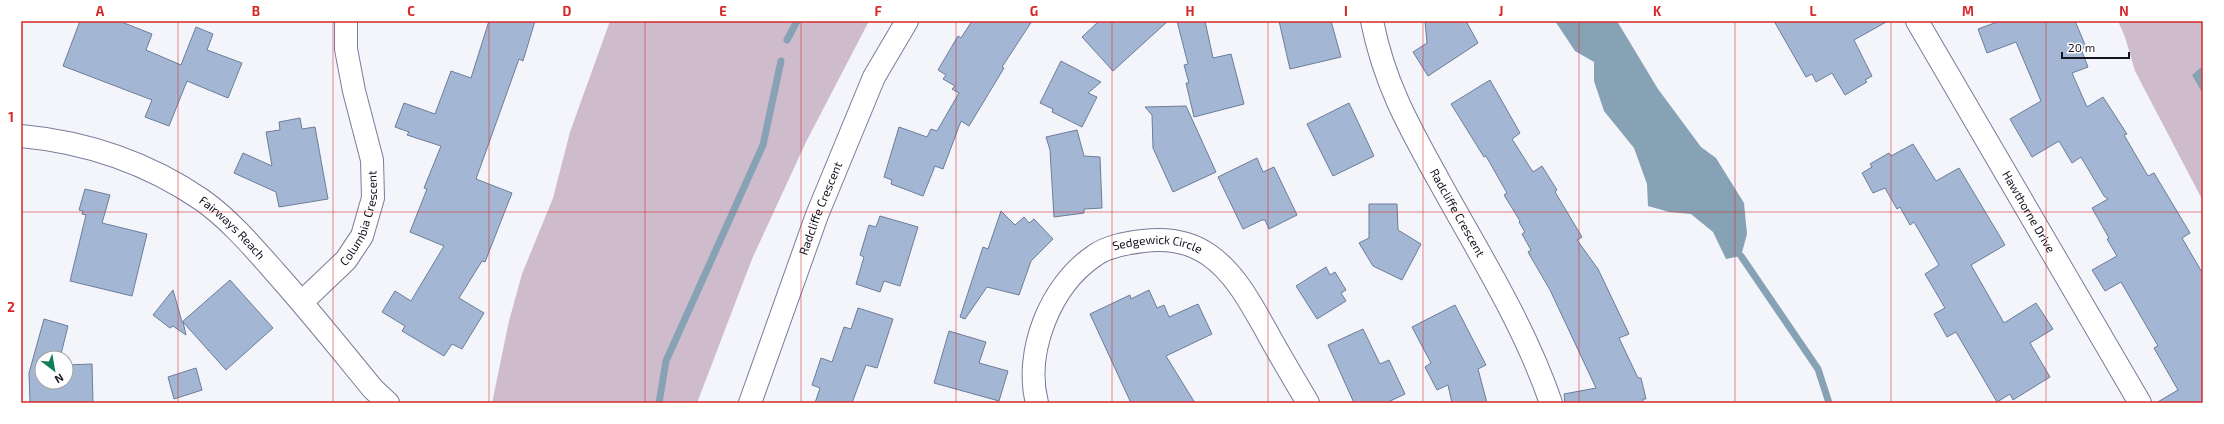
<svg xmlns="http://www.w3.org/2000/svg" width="2224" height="424" font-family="'Exo 2',sans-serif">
<rect width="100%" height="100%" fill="#f4f4fb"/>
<path fill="#cebbcb" d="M610,21H869L806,142L752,259L697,403H492L509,321L522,274L553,198L570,132Z
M2118,21H2203V201L2135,71L2125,37Z"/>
<path fill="#86a2b4" d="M1555,21H1617L1658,89L1701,147L1716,158L1744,203L1747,234L1741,256L1726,259L1713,232L1691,214L1669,212L1648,206L1647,184L1634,148L1604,111L1594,81V62L1575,51Z
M2203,66V94L2192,75Z"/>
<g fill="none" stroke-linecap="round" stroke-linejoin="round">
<path stroke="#86a2b4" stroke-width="7" d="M787,40L797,21
M1741,256L1818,369L1829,403
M659,403L666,361L763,145L781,61"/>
</g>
<path fill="#a3b7d5" stroke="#6b7d99" d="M80,21H119L152,34L146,50L181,65L196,27L213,34L207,50L242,63L228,98L187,81L169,126L145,117L152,100L63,66Z
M489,21H535L523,61L519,59L476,179L512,193L485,262L482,261L459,298L484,313L462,349L452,344L444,356L402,331L405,326L382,312L395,291L411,301L444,246L410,232L427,189L424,188L441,146L407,135L409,132L395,127L404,103L435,114L451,71L471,78Z
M972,21H1032L1002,67L1004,68L969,126L961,121L943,169L935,166L923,196L891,184L892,180L884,177L899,127L927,137L931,129L937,131L959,93L952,89L955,86L943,79L946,75L938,70L958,36L961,38Z
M1099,21H1168L1113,71L1082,37Z
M1177,21H1205L1213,58L1231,54L1244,104L1194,117L1186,83H1189L1184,65L1188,64Z
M1279,21H1331L1341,57L1290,69Z
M1425,21H1466L1478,43L1428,76L1413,52L1427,43Z
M1774,21H1888L1854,40L1872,76L1865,80L1867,82L1845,95L1832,73L1816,82L1812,74L1806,77Z
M2000,21H2075L2086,47L2081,49L2088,67L2072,73L2087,107L2103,97L2127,134L2124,135L2148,176L2154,173L2190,233L2182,238L2203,274V403H2156L2178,390L2154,348L2158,346L2121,282L2105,291L2092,270L2117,256L2107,239L2109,238L2092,208L2108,199L2104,196L2081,157L2072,163L2059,141L2032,157L2010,119L2041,101L2016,42L1987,53L1978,29Z
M1061,61L1101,82L1088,93L1097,97L1082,127L1052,112L1053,109L1040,103Z
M1490,80L1520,133L1512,139L1533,172L1542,166L1557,190L1555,192L1582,237L1577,240L1598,269L1629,334L1619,338L1638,378H1641L1646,399H1643V403H1565L1564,394L1596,388L1550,290L1528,252L1531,250L1522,234L1525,232L1519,222L1520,221L1504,195L1507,193L1486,156L1484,157L1451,104Z
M1349,103L1374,156L1333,176L1307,124Z
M1186,106L1216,172L1173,192L1153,148L1152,115L1145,107Z
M300,118L302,129L315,127L328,199L279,207L276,192L234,173L243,153L272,166L266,132L280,130L279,122Z
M1077,130L1084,156L1100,157L1102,208L1084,209V213L1054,217L1050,150L1046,137Z
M1913,144L1936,181L1959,168L2005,245L1971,265L2004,323L2036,303L2053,329L2030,343L2050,377L2013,400L2010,394L1997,402L1956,332L1947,337L1934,314L1945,308L1925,274L1939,265L1914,222L1910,225L1900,207L1897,209L1885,188L1873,193L1862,173L1872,167L1870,164L1889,153L1891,156Z
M1257,158L1263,172L1274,167L1297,215L1269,229L1265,220H1262L1243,229L1218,177Z
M85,189L110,195L102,223L147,234L132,296L70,281L86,215L82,214L83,211L79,210Z
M1369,204H1397L1398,230L1421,244L1402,280L1373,266L1359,243L1369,238Z
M1001,211L1015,225L1024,217L1029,223L1034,219L1053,239L1031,261L1019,295L987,287L965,319L960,317L983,247L988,249Z
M880,216L918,227L900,286L884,281L880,292L856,284L864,257L860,255L869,225L876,227Z
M1326,267L1330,275L1335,272L1346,290L1341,293L1346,301L1317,319L1296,286Z
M230,280L273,328L226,370L183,322L186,335L173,326L170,328L153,315L173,290L182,322Z
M1149,290L1157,308L1164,305L1169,317L1198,304L1212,334L1166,356L1195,403H1131L1090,314L1130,295L1131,299Z
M1455,305L1486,365L1478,369L1487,403H1452L1448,385L1437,390L1425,367L1431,363L1412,327Z
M858,308L893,319L877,368L866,365L852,403H815L820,388L812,385L821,358L832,362L844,327L851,329Z
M44,319L68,326L60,358H42V382H66V365L92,364L93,403H30L29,373Z
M1363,329L1380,364L1389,360L1405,394L1386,403H1354L1328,345Z
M949,331L986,342L979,363L1008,371L999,401L934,383Z
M196,368L202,390L174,399L168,377Z"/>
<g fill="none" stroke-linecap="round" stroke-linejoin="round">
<g stroke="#7a7b9b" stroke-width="24">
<g id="minor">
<path id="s1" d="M1372,21C1384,82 1408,125 1438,179C1478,252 1524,324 1551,403"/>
<path id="s2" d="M1917,21L2140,403"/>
<path id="s3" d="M21,136C86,142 148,163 202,200C229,219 253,247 275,272C309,310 341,350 373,389L388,403"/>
<path id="s4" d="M302,302L346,260L362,236L373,198L372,160L354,91L346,49V21"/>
<path id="s5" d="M750,403L817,215L874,77L907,21"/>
<path id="s6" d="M1037,403C1024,352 1050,286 1094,256C1107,246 1127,243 1143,241C1167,238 1189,241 1209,255C1236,274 1251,304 1267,332C1280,356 1294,379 1308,403"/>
</g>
</g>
<use href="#minor" stroke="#fff" stroke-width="22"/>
</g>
<path fill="none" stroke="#d62828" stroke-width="1" stroke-opacity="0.55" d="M178,21V403M333,21V403M489,21V403M645,21V403M801,21V403M956,21V403M1112,21V403M1268,21V403M1423,21V403M1579,21V403M1735,21V403M1891,21V403M2046,21V403M21,212H2203"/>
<g text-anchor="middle" stroke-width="4" stroke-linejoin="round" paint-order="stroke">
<g font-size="12" fill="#141420" stroke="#fff">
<text dy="4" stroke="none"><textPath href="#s5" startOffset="207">Radcliffe Crescent</textPath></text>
<text dy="4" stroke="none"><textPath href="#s2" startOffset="221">Hawthorne Drive</textPath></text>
<text dy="4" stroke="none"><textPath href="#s1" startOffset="211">Radcliffe Crescent</textPath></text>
<text dy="4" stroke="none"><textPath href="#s4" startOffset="106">Columbia Crescent</textPath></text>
<text dy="4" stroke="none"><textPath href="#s3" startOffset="235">Fairways Reach</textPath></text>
<text dy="4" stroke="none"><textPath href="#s6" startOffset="233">Sedgewick Circle</textPath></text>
</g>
</g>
<rect width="2224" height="424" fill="none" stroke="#ffffff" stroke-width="44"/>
<g transform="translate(54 370) rotate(149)"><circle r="19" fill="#ffffff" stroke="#a1a1a6"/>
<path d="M0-3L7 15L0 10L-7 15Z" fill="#137f5a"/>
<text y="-6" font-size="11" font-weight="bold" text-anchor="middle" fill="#141420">N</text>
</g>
<path d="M2062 52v6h67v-6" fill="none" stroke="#141420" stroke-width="2"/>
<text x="2068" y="52" font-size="12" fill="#141420" stroke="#ffffff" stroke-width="3" paint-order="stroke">20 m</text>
<rect x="22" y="22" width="2180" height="380" fill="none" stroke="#d62828" stroke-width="1.5"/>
<g font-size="13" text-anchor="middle" font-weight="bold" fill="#d62828">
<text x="100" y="16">A</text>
<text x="256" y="16">B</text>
<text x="411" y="16">C</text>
<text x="567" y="16">D</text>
<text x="723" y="16">E</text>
<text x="878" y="16">F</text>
<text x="1034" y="16">G</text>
<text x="1190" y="16">H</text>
<text x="1346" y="16">I</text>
<text x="1501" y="16">J</text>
<text x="1657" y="16">K</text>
<text x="1813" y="16">L</text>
<text x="1968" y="16">M</text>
<text x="2124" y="16">N</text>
<text x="11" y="122">1</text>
<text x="11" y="312">2</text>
</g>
</svg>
